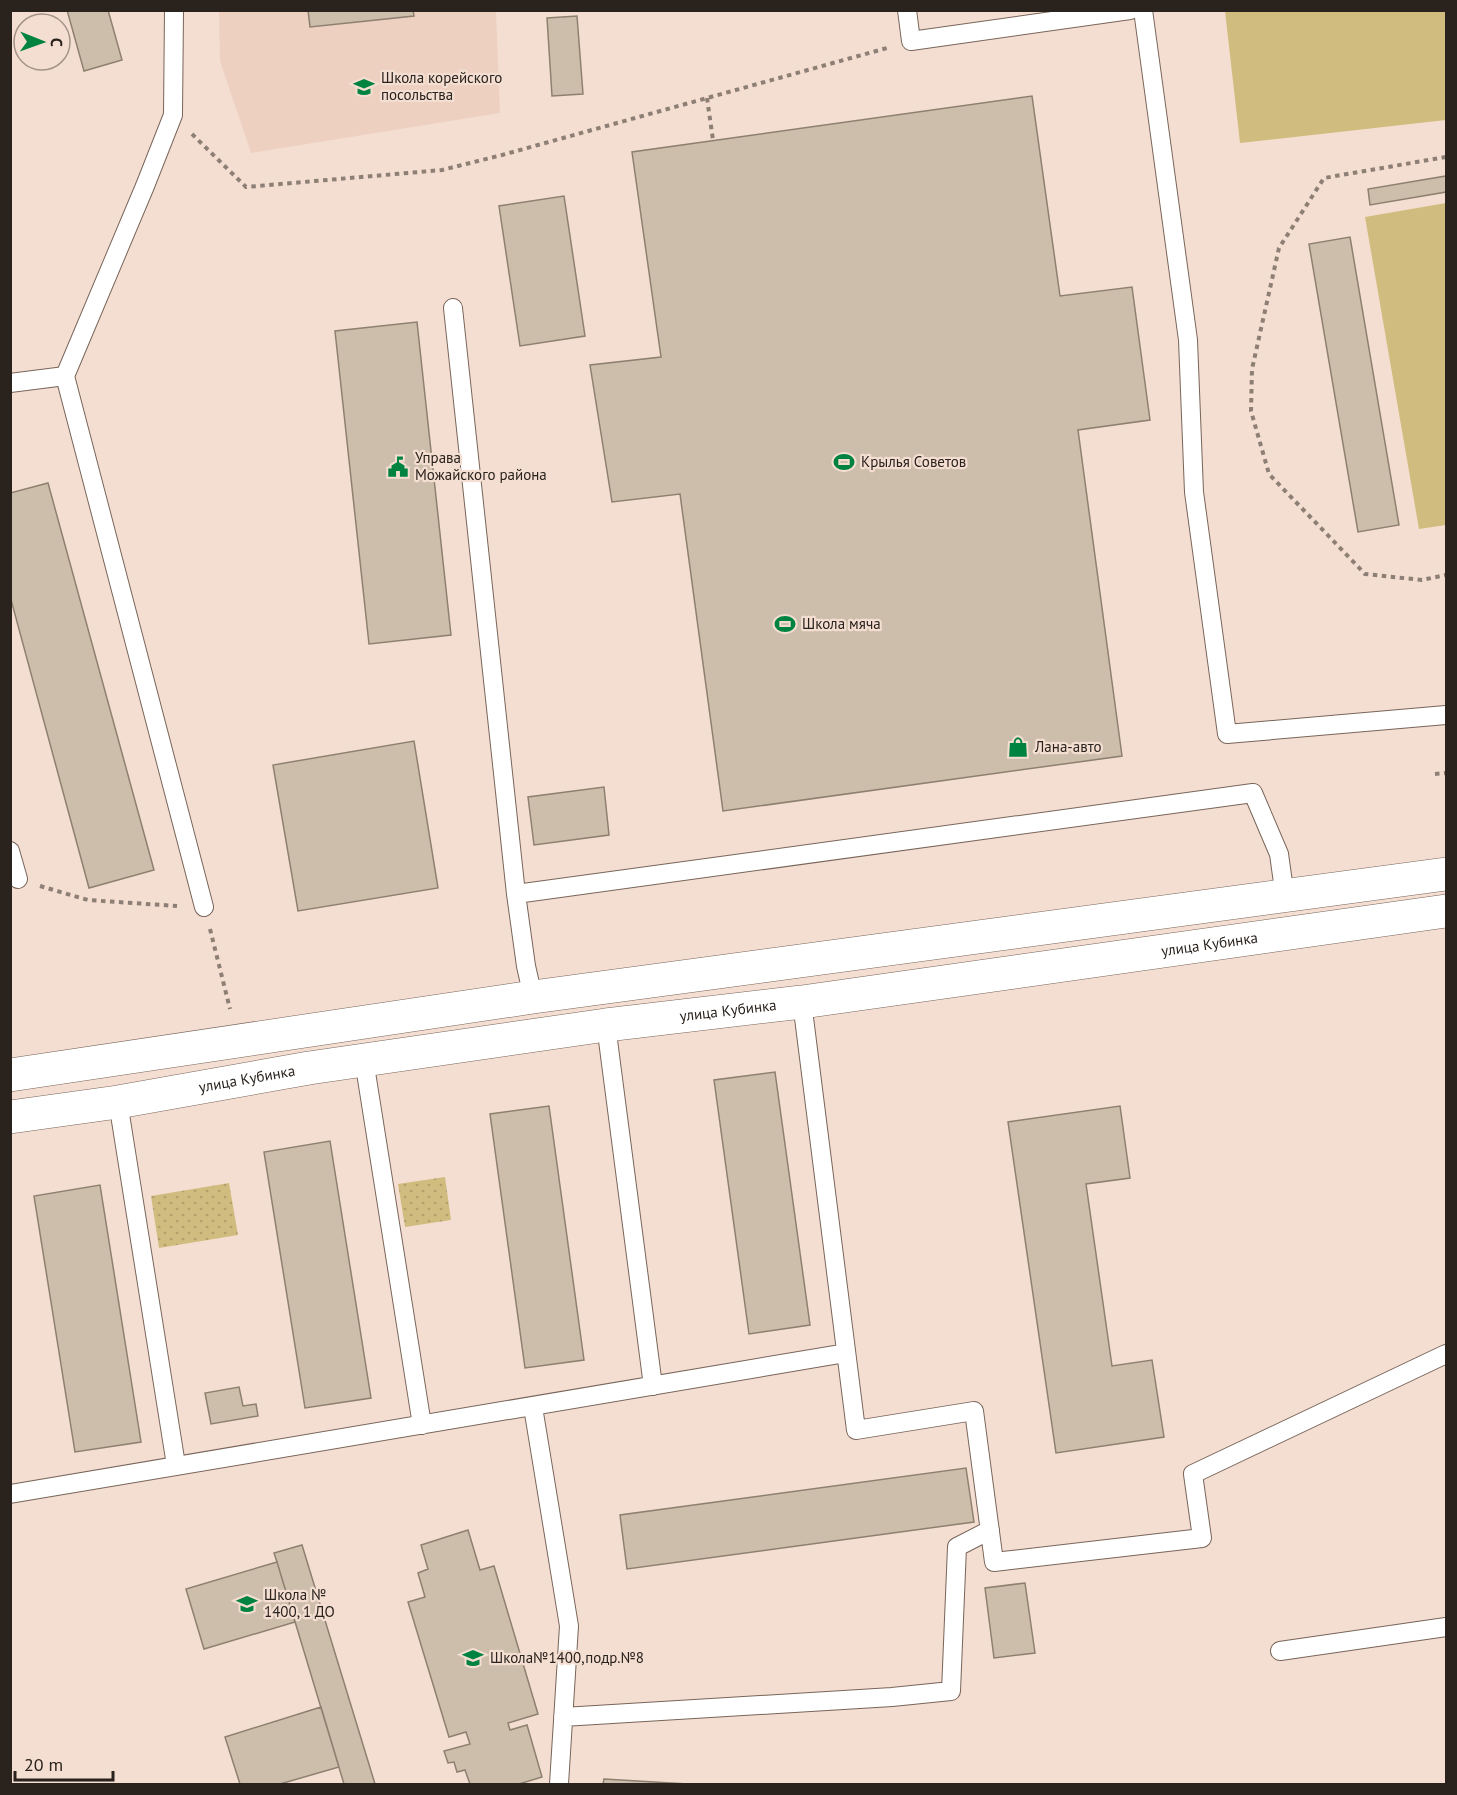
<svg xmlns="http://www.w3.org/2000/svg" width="1457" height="1795" font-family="'PT Sans',sans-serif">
<defs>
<pattern id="grass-dots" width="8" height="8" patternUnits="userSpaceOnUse" patternTransform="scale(1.5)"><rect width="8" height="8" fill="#d1bc7f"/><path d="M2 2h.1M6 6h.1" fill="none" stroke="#b3a16d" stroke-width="1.8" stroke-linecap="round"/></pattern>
</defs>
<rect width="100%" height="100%" fill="#f4ded1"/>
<path fill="#edd0c0" d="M219,11H496L500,113L251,153L220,61Z"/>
<path fill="url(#grass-dots)" d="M445,1177L451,1220L405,1227L398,1184Z
M229,1183L238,1235L159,1248L151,1196Z"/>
<path fill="#d1bc7f" d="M1225,11H1446V120L1240,143Z
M1446,203V525L1419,529L1365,217Z"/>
<path fill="#cdbeac" stroke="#8e806f" stroke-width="1.5" d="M67,10H108L122,60L84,71Z
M308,10H413L414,16L310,27Z
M577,16L583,94L552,96L547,18Z
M1032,96L1060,296L1132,287L1150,420L1078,430L1122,756L723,811L680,494L612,502L590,365L661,357L632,152Z
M1446,176V192L1370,205L1368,189Z
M564,196L585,336L520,346L499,206Z
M1350,237L1399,525L1358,532L1309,244Z
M417,322L451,635L369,644L335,331Z
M48,483L154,870L89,888L10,596V493Z
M414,741L438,888L298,911L273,765Z
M604,787L609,835L534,845L528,797Z
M775,1072L810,1325L749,1334L714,1080Z
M549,1106L584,1360L525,1368L490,1114Z
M1120,1106L1130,1178L1086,1184L1112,1366L1152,1360L1164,1437L1056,1453L1008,1122Z
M330,1141L371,1398L305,1408L264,1152Z
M100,1185L141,1442L75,1452L34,1196Z
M239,1387L243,1406L256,1404L258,1416L211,1424L205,1393Z
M966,1468L974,1522L627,1569L620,1515Z
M468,1530L480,1570L494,1566L538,1714L508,1723L510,1730L527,1725L542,1777L519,1784H470L465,1770L457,1772L454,1762L448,1763L444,1751L470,1744L466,1732L449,1737L408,1602L425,1597L418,1573L428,1569L421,1545Z
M302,1545L375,1784H344L277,1562L274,1553Z
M277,1562L295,1622L204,1649L186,1589Z
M1025,1583L1035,1653L994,1658L985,1588Z
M321,1707L339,1767L280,1784H240L225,1737Z
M604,1779L688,1784H603Z"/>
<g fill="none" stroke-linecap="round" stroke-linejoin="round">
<g stroke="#78655a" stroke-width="20">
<path id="lane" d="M174,10L173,115L145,186L65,376L204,907
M907,10L911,41L1130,10
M1143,10L1188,340L1194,492L1227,734L1446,715
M453,308L516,894L526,966L533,997
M10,383L65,376
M10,851L18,879
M516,894L1253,793L1279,854L1285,897
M802,1002L856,1430L974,1411L994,1562L1202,1538L1193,1474L1446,1354
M606,1025L653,1386
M364,1060L422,1425
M118,1102L176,1465
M533,1407L569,1626L559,1784
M10,1494L846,1353
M1280,1651L1446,1627
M563,1717L892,1697L951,1691L957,1547L990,1530"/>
</g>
<g stroke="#78655a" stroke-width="34">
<g id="secondary">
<path d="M10,1075L533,997L1446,874"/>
<path id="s1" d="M10,1117L118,1102L309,1068L606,1025L802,1002L1446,911"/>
</g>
</g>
<path stroke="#8e7f76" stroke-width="4" stroke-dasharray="4.5 4.5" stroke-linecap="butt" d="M707,98L713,140
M192,134L246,187L442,170L502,155L887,48
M1446,157L1324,178L1279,248L1252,369L1251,411L1269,474L1365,574L1422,580L1446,575
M1435,774L1446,773
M40,886L88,900L177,906
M210,929L230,1009"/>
<use href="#lane" stroke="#fff" stroke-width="18"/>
<use href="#secondary" stroke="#fff" stroke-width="33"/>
</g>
<defs>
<g id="school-bare" transform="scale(1.62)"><path d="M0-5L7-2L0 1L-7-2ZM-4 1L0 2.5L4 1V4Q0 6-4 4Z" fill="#00833e" stroke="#f4ded1" stroke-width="2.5" paint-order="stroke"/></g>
<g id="stadium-bare" transform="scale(1.62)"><path d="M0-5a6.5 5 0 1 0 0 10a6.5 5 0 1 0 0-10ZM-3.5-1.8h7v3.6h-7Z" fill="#00833e" stroke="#f4ded1" stroke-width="2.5" paint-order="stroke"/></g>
<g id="civic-bare" transform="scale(1.62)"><path d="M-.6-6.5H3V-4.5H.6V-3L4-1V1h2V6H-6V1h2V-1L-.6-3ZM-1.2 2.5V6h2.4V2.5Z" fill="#00833e" stroke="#f4ded1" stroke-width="2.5" paint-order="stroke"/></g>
<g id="shop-bare" transform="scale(1.62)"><path d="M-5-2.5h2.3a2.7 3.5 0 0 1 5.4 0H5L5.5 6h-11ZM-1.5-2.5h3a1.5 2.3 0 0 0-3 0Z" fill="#00833e" stroke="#f4ded1" stroke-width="2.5" paint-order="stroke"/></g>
</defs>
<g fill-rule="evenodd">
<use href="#school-bare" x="364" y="87"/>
<use href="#stadium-bare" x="844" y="462"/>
<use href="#civic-bare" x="398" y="467"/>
<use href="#stadium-bare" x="785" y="624"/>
<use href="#shop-bare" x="1018" y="747"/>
<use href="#school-bare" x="247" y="1604"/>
<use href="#school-bare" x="473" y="1658"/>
</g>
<g text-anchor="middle" stroke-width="4.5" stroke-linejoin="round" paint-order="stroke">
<g font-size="15" fill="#29221d" stroke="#f4ded1" text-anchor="start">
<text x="381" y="83">Школа корейского<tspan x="381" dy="17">посольства</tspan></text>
<text x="415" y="463">Управа<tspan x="415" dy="17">Можайского района</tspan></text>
<text x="861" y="467">Крылья Советов</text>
<text x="802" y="629">Школа мяча</text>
<text x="1035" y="752">Лана-авто</text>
<text x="264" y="1600">Школа №<tspan x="264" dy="17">1400, 1 ДО</tspan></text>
<text x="490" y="1663">Школа№1400,подр.№8</text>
</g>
<g font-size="15" fill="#29221d" stroke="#f4ded1">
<text dy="5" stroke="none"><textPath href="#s1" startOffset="1212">улица Кубинка</textPath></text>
<text dy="5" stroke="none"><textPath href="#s1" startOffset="726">улица Кубинка</textPath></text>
<text dy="5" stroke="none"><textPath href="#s1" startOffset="240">улица Кубинка</textPath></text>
</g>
</g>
<rect width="1457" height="1795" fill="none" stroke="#29221d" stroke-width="24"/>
<g transform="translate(42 42) rotate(91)"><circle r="28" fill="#f4ded1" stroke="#a39389" stroke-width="1.5"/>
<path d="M0-4.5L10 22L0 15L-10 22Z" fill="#00833e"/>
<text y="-9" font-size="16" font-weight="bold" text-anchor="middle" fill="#29221d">С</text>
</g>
<path d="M15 1771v9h98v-9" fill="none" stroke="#29221d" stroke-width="3"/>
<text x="24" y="1771" font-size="18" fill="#29221d" stroke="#f4ded1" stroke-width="4.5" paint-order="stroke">20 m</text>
</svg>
